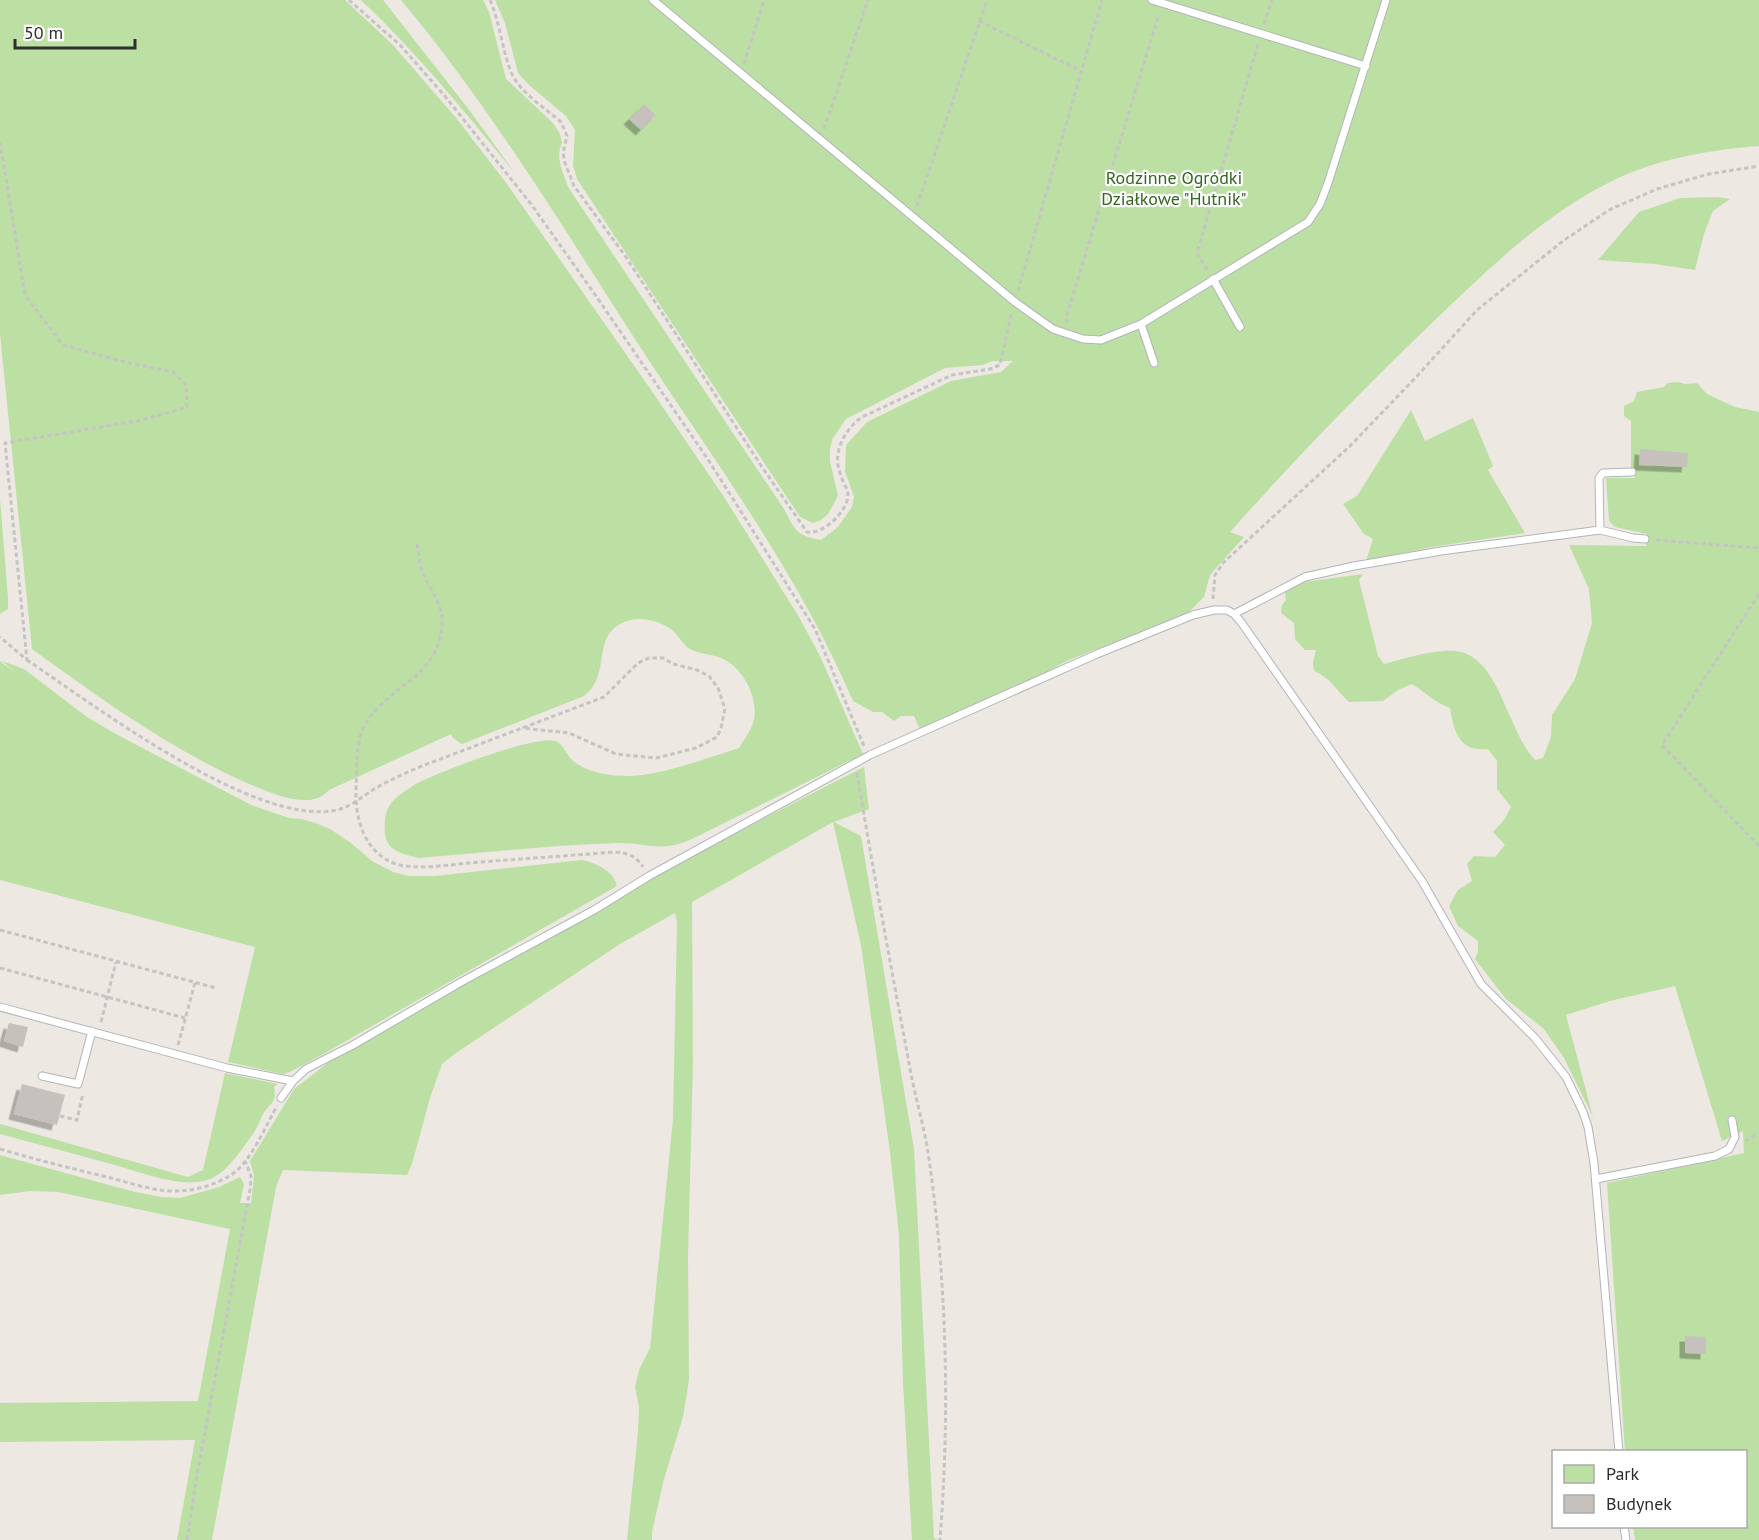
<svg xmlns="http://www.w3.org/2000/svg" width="1759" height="1540" font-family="'PT Sans',sans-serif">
<defs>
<filter id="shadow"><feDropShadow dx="-5.5" dy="5.5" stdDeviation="0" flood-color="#0004"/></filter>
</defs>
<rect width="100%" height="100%" fill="#ede8e2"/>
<path fill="#bcdfa4" d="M0,0H345L392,44L457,119L507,184L649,387L724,497L799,617L820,656L863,754L692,839C658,854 648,842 616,843C551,845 485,853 419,858C396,852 382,850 385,820C386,809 391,801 401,794C408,789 416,783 424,780C445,770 536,735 555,741C564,744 566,755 573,761C588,773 610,776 629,776C659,776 710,757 739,748C743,741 748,735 751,728C763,704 744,667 721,658C711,654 699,654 690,649C682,644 678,634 671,629C659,621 641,616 627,621C589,634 613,675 584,696L462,744L453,738L451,734L329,790C323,796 318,799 309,800C288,801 266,791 247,783C170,749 101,699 32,649L0,334Z
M361,0H383L470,111L517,176C468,115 418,54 361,0Z
M401,0H483L489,12L506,79L553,123L560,134L562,143C555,158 563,172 568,187L784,509C796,531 795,535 821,540L837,528L852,507L854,497L845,471L846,445L867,422L951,381L1001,372L1013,361H992L983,365L945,368L846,419L833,438L830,448V461L838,496L828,514L821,520L813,523L800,517L577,179L573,165L575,130L566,116L529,85L518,73L505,23L495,0H1759V146C1708,150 1656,159 1610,182C1542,216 1486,271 1432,323C1362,390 1294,460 1230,532L1244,537L1210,575L1204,597L1188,613L1069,660L1008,691L920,729L914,716H901L894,721L882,712H873L853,701C801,579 721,470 648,359C569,238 494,111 401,0Z
M1717,197L1730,199L1713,211L1704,234L1695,270L1655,264L1598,260L1639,212L1680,198Z
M1678,382L1685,384L1697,383L1707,394L1735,407L1759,412V1540H1635L1633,1527L1746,1526V1452L1625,1451L1607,1183L1744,1153L1743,1131L1722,1141L1675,986L1610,1001L1566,1015L1593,1117L1564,1058L1544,1029L1506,999L1475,959L1478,952V941L1458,926L1449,906L1458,890L1472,881L1467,864L1474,856L1495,857L1505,845L1493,832L1504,820L1511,807L1497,789V761L1488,749C1459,752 1454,732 1450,708C1435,703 1425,692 1412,684L1398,690L1383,701L1349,702C1336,690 1330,677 1314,671L1313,662L1316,650H1305L1295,639L1294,623L1281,613L1282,605L1286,600L1285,592L1304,582L1363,574L1359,580L1378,656L1384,664C1404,659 1441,647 1461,652C1486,658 1499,691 1508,712C1516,729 1522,746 1535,760L1543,758L1551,737L1552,715L1575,679L1592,623L1589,589L1569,545L1646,546L1647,534L1615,527L1609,521L1606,478H1635L1631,467V421L1624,416V406L1634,401L1637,392L1664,387L1668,383Z
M1411,410L1425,441L1473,418L1493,466L1488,470L1525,533L1432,547L1366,561L1373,539L1364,534L1343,504L1357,496Z
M0,499L8,598V609L0,614Z
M0,661L17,674L2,661L24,669L87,717L114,733L251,805L289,818L302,819L318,824L330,829L351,843L372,861L393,872L409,876H435L582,860C596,863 614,871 617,886L318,1057C307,1062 293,1072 283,1074L228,1062L255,947L0,880Z
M864,767L869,809L834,822L861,836L914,1149L934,1538L938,1540H912L903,1383L899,1235L890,1152L861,945L833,822L692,902L693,1063L688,1256L689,1380L683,1417L664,1479L652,1532V1540H627L638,1432L639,1407L635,1387L639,1370L650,1348L673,1119L677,922L675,913L620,944L456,1053L442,1064L430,1098L412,1164L407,1175L283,1170L276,1187L212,1540H177L195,1440L0,1442V1403L198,1401L230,1229L58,1192L30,1191L0,1195V1155L131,1191L161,1197L180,1198L219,1187L240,1177L244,1184L240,1203H251L254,1175L250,1161L294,1089L329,1062C504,959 682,859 864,767Z
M225,1073L278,1084L274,1087C277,1104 270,1102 263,1114C260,1121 257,1128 253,1134C240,1151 226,1176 204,1181C178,1187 140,1172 115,1165C77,1155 38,1144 0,1134V1124L188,1177L203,1170Z"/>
<path fill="#c7c1be" filter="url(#shadow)" d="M644,104L656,115L641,130L629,119Z
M1640,449L1688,453L1687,467L1639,465Z
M9,1023L28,1027L23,1047L4,1041Z
M22,1084L65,1095L57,1125L14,1114Z
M1685,1336L1706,1337V1354L1685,1353Z"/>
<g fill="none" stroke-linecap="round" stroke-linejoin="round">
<g stroke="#b2b4bc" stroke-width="9">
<path id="lane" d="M653,0L1015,302L1053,329L1083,339L1101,340L1141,324L1308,222L1320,204L1328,183L1386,0
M1152,0L1366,66
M1213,279L1240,327
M1141,324L1154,363
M1600,530L1599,478L1603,473L1632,472
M1234,614L1305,577L1354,566L1441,551L1600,530L1633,538L1645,539
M0,1007L227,1068L293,1081
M42,1076L78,1084L92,1031
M281,1098L293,1081L306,1069L353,1045L461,982L594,910L649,876L870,755L1097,654L1193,615L1214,610H1227L1234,614L1241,622L1422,881L1481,984L1535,1038L1566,1077L1583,1112L1588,1127L1594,1163L1619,1452
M1596,1179L1715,1156L1729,1149L1735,1137L1732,1120
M1624,1526L1626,1540"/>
</g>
<path stroke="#c4c4c4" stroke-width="3" stroke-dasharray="4.5 3" stroke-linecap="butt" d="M349,0L400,45L444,95L531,204L596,296L709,461L815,629L864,746
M490,0C500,23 502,49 511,72C520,93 544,107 561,122L567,136L563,153L565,163L574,186L626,257L762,467L807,532C823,535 848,511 848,495C847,487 842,481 840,473C832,452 845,429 862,417L952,375L990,369L1000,365L1012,311
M979,21L1081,71
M1264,24L1272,0
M744,64L764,0
M824,129L868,0
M0,142L25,295L63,345L121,361L173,372L186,385L187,407L142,420L5,443L27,660L0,637
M917,206L987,0
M1207,270L1197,253L1258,44
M1018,291L1102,0
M1067,323L1066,318L1159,14
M1656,540L1759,548
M417,544C419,552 419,560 421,567C427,587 445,604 442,626C437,679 390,684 366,723C355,740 357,770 356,790C355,820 365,853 396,864C415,870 448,865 469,863C517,859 566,856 614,852C628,853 635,855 643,867
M1759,594L1662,745L1759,846
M1213,599L1215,575L1223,563L1350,446L1418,375L1477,310L1563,241L1609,210L1657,189L1709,174L1759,166
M27,660C94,705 256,828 337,810C351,807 364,795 376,788C391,779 406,773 422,766L604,697L638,663L649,658H663L673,664L697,670L709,676L718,688L725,709L721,728L717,737L696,748L656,758L616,754L569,733L522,728
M857,773C873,870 891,967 909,1063C914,1093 923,1122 928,1152C947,1280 950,1411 940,1540
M0,930L216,988
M0,968L185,1018
M101,1022L116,962
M178,1045L195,983
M60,1116L77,1120L83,1093
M1745,1141L1759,1133
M0,1149C37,1160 74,1169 111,1178C133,1184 157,1192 179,1191C198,1190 219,1184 235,1172C252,1159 266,1125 277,1106
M187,1540L197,1475L250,1190L251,1176L245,1161"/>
<use href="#lane" stroke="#fff" stroke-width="7"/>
</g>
<g text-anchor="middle" stroke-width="4.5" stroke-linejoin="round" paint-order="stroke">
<g font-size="18" fill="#356622" stroke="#fff">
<text x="1174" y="184">Rodzinne Ogródki<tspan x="1174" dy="21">Działkowe "Hutnik"</tspan></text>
</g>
</g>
<rect x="1552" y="1450" width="195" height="78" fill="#ffffff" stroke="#ababab" stroke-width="1.5"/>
<rect x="1564" y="1465" width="30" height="18" fill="#bcdfa4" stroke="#ababab" stroke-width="1.5"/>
<text x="1606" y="1480" font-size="18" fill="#2e2e2e">Park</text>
<rect x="1564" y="1495" width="30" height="18" fill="#c7c1be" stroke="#ababab" stroke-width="1.5"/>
<text x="1606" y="1510" font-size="18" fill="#2e2e2e">Budynek</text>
<path d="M15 39v9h120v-9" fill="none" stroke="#2e2e2e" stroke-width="3"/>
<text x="24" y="39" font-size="18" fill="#2e2e2e" stroke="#ffffff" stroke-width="4.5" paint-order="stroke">50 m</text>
</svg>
